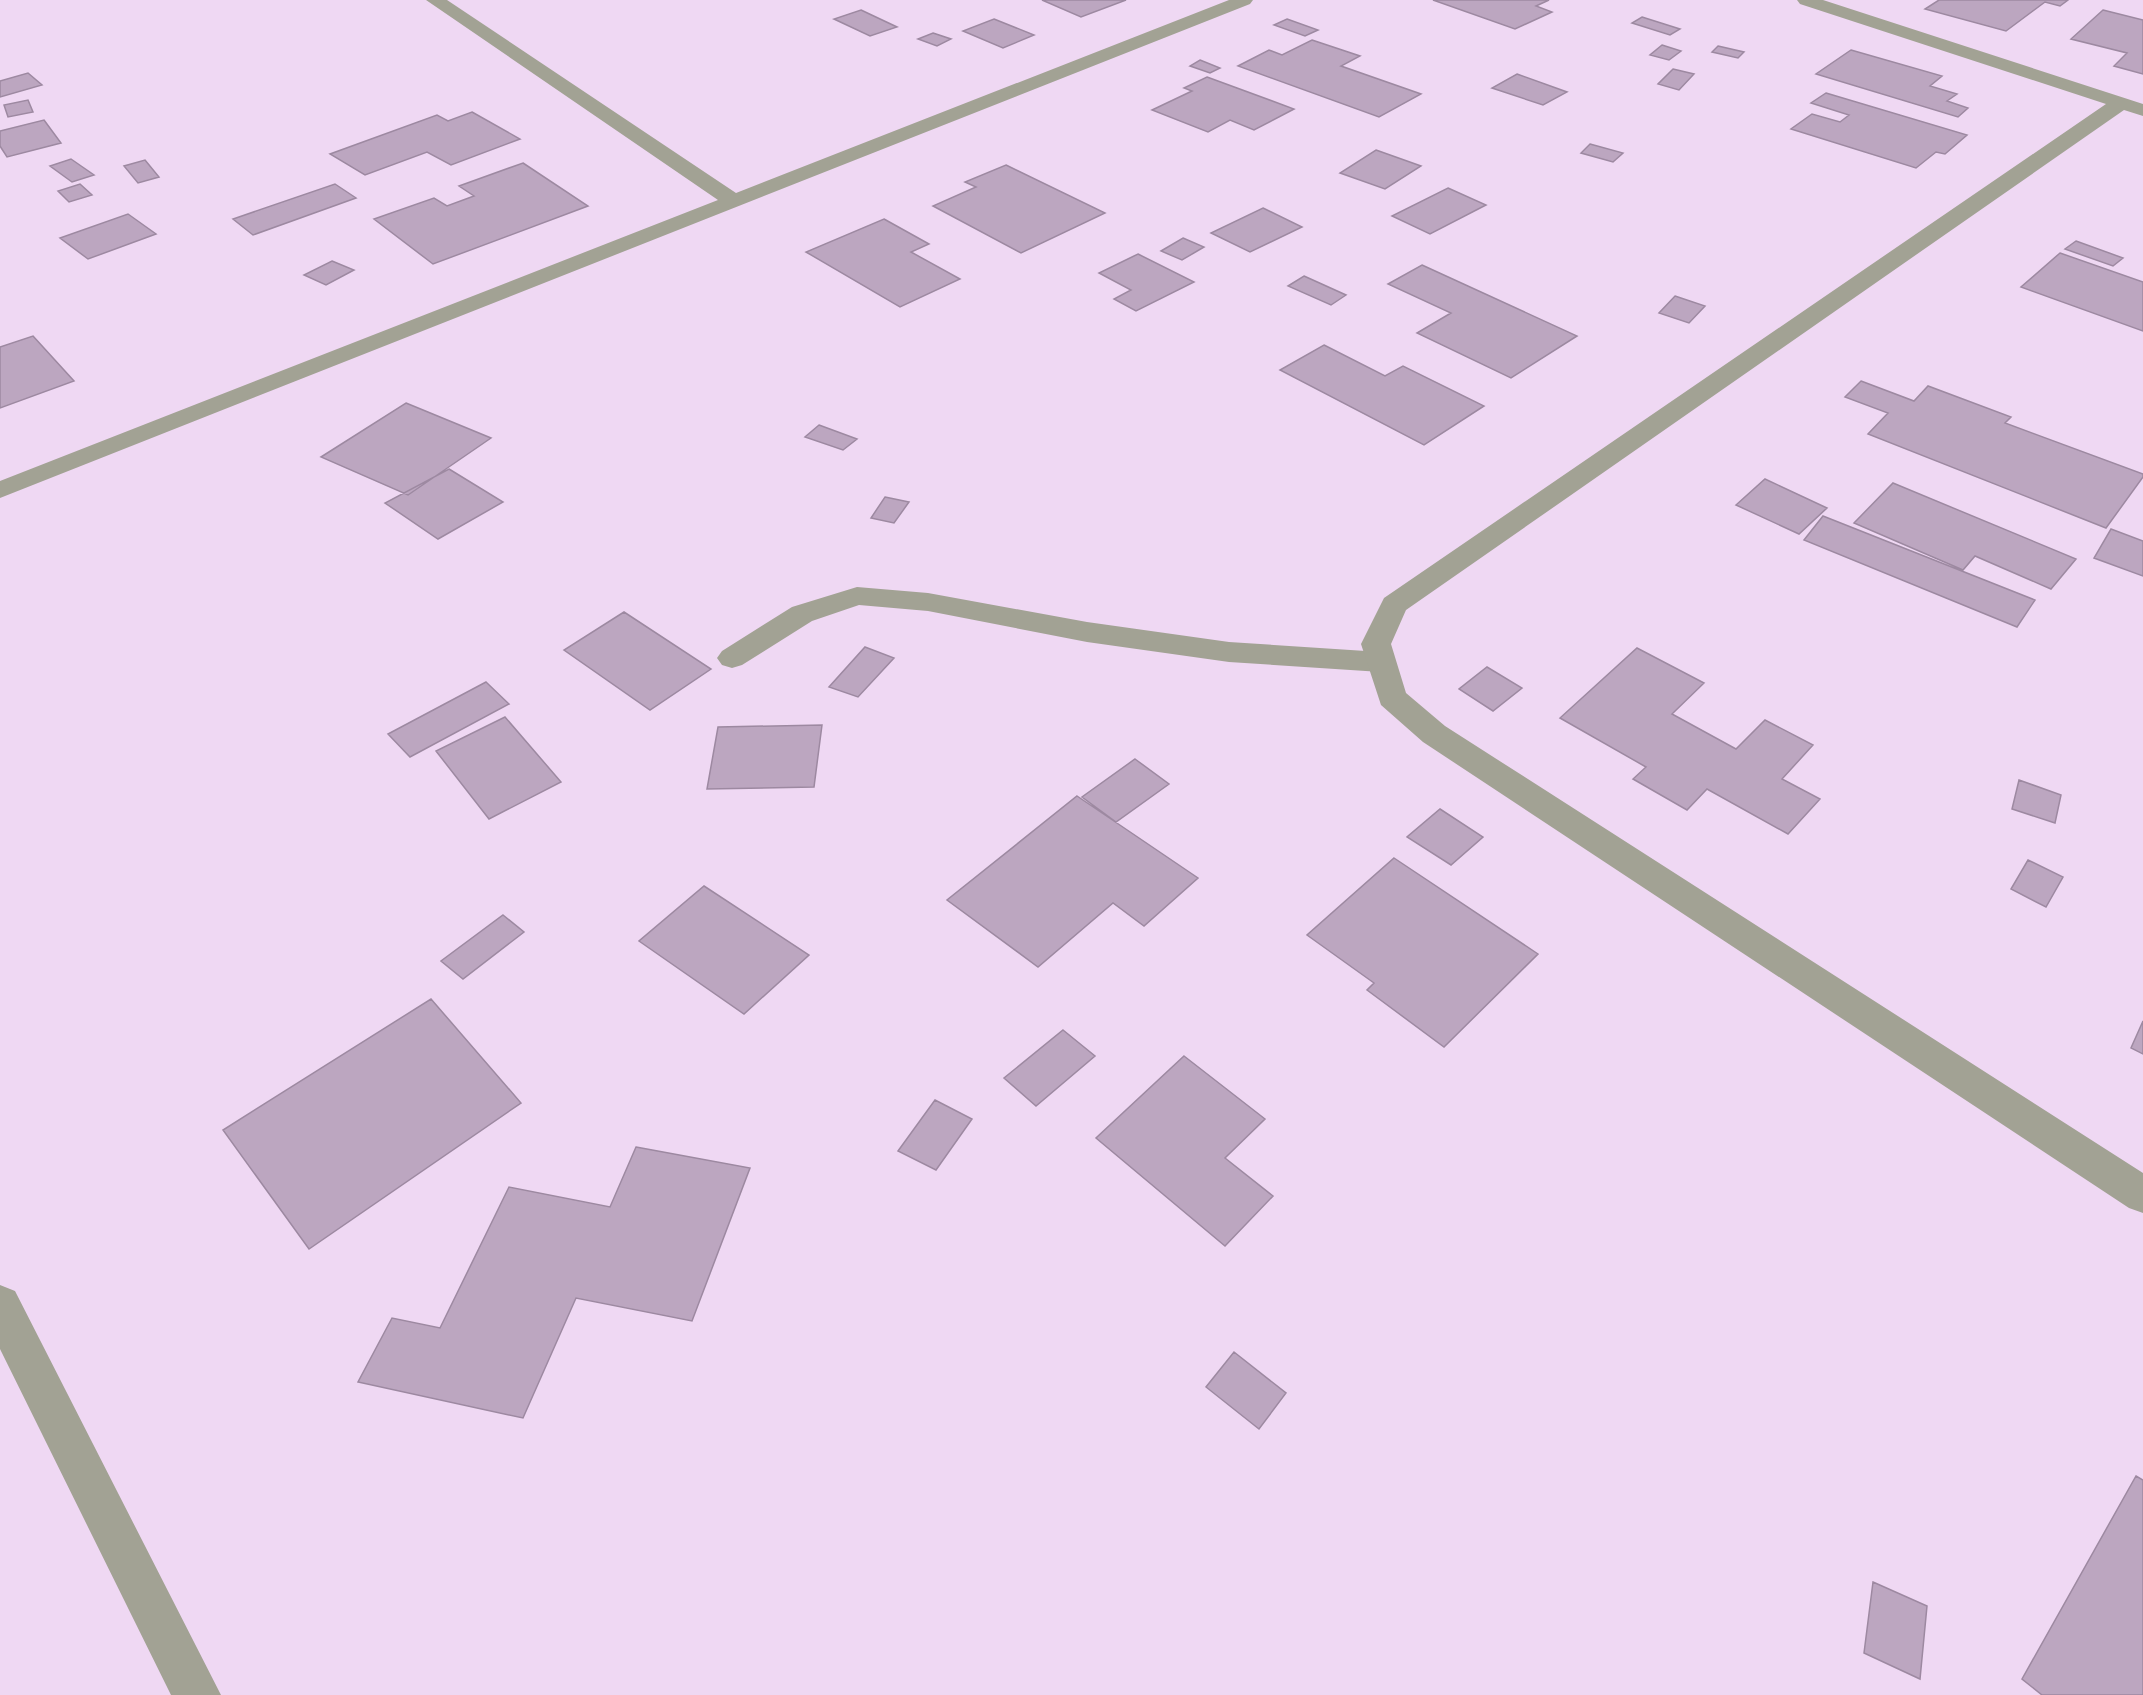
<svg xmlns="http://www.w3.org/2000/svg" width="2143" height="1695" font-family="'Source Serif 4',serif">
<rect width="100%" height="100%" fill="#efd8f3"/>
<path fill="#bca6c0" stroke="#9d89a1" stroke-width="1.5" d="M1042,0H1126L1081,17Z
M1433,0H1549L1536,6L1552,12L1515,29Z
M1939,0H2068L2060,6L2045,2L2006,31L1925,9Z
M861,10L897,27L870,36L834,19Z
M2103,10L2143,20V74L2114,66L2127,53L2071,39Z
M1642,17L1680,29L1670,35L1632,23Z
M994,19L1034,35L1003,48L963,31Z
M1287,19L1318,30L1305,36L1274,25Z
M933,33L951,39L937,46L918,39Z
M1312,40L1360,56L1341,66L1421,94L1379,117L1238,66L1269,50L1282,55Z
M1662,45L1681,51L1669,60L1650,55Z
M1718,46L1744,52L1738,58L1712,52Z
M1851,50L1942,76L1930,86L1957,94L1947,101L1968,108L1958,117L1816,74Z
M1200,60L1220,68L1210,73L1190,66Z
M1673,69L1694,74L1679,90L1658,84Z
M28,73L42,85L0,97V81Z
M1517,74L1567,92L1543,105L1492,88Z
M1207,77L1294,109L1254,130L1230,120L1208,132L1152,110L1192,91L1184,88Z
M1826,93L1967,135L1945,154L1936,152L1916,168L1791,129L1812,114L1840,122L1849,115L1811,103Z
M28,100L33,112L8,117L4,105Z
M472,112L520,139L451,165L427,152L365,175L330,154L437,115L448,121Z
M44,120L61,143L7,157L0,146V131Z
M1590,144L1623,153L1613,162L1581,153Z
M1376,150L1421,166L1385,189L1340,173Z
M71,159L94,175L72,182L50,166Z
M145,160L159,177L138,183L124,166Z
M523,163L588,206L433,264L374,219L434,198L447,206L474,196L459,186Z
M1006,165L1105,213L1021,253L933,206L976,187L965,182Z
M80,184L92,195L69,202L58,191Z
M335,184L356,198L253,235L233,219Z
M1448,188L1486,205L1430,234L1392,216Z
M1263,208L1302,227L1250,252L1211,233Z
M128,214L156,234L88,259L60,238Z
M884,219L929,244L911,252L960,279L900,307L806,252Z
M1183,238L1204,247L1182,260L1161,251Z
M2076,241L2123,258L2113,266L2065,249Z
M2060,253L2143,282V331L2021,287Z
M1138,254L1194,282L1136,311L1114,299L1131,290L1099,273Z
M332,261L354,270L326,285L304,275Z
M1422,265L1577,336L1511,378L1417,333L1451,313L1388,284Z
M1304,276L1346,295L1331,305L1288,286Z
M1675,296L1705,306L1689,323L1659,313Z
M33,336L74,381L0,408V347Z
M1324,345L1385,376L1403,366L1484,406L1424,445L1280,370Z
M1861,381L1914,401L1928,386L2011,417L2005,423L2143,474V477L2106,528L1868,434L1888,413L1845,397Z
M406,403L491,438L408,495L321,457Z
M819,425L857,439L843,450L805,437Z
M449,469L503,502L438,539L385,503Z
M1765,479L1827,508L1799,534L1736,505Z
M1893,483L2076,559L2051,589L1975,556L1963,570L1854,523Z
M885,497L909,502L894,523L871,518Z
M1823,516L2035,600L2017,627L1804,540Z
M2111,529L2143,541V576L2094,558Z
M624,612L711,669L650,710L564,650Z
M865,647L894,658L858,697L829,687Z
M1637,648L1704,683L1672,714L1736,749L1765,720L1813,745L1782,779L1820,799L1788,834L1707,789L1687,810L1633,779L1646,767L1560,718Z
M1487,667L1522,688L1493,711L1459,689Z
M486,682L509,704L410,757L388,734Z
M505,717L561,782L489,819L436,751Z
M822,725L814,787L707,789L718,727Z
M1135,759L1169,784L1116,822L1082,797Z
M2019,780L2061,795L2055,823L2012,809Z
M1077,796L1198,878L1144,926L1113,903L1038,967L947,900Z
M1440,809L1483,837L1451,865L1407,837Z
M1394,858L1538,954L1444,1047L1367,990L1374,983L1307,935Z
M2028,860L2063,877L2046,907L2011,889Z
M704,886L809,955L744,1014L639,941Z
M503,915L524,932L463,979L441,961Z
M431,999L521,1103L309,1249L223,1130Z
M2143,1021V1054L2131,1048Z
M1063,1030L1095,1056L1036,1106L1004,1078Z
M1184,1056L1265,1119L1225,1158L1273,1196L1225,1246L1096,1138Z
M935,1100L972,1119L936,1170L898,1151Z
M636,1147L750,1168L692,1321L576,1298L523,1418L358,1382L392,1318L440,1328L509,1187L610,1207Z
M1234,1352L1286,1393L1259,1429L1206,1387Z
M2136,1476L2143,1480V1695H2042L2022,1679Z
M1873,1582L1927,1606L1920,1679L1864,1653Z"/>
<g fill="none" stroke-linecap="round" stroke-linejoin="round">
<path fill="#a2a294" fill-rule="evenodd" d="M857,587L928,593L1087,622L1229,642L1381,652L1391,655L1396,662L1391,669L1381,672L1229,662L1087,642L928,611L859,605L812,621L742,665L732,668L722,665L717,658L722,651L792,607Z"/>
<path fill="#a2a294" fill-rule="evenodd" d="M426,0H447L736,193L1229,0H1253L1250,4L0,498V481L718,200Z
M1797,0H1823L2143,104V116L2124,110L1406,610L1391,644L1406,693L1445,726L2143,1173V1213L2129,1208L1423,742L1381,705L1361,644L1384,598L2106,104L1800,4Z
M0,1285L15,1291L221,1695H171L0,1349Z"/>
</g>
</svg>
